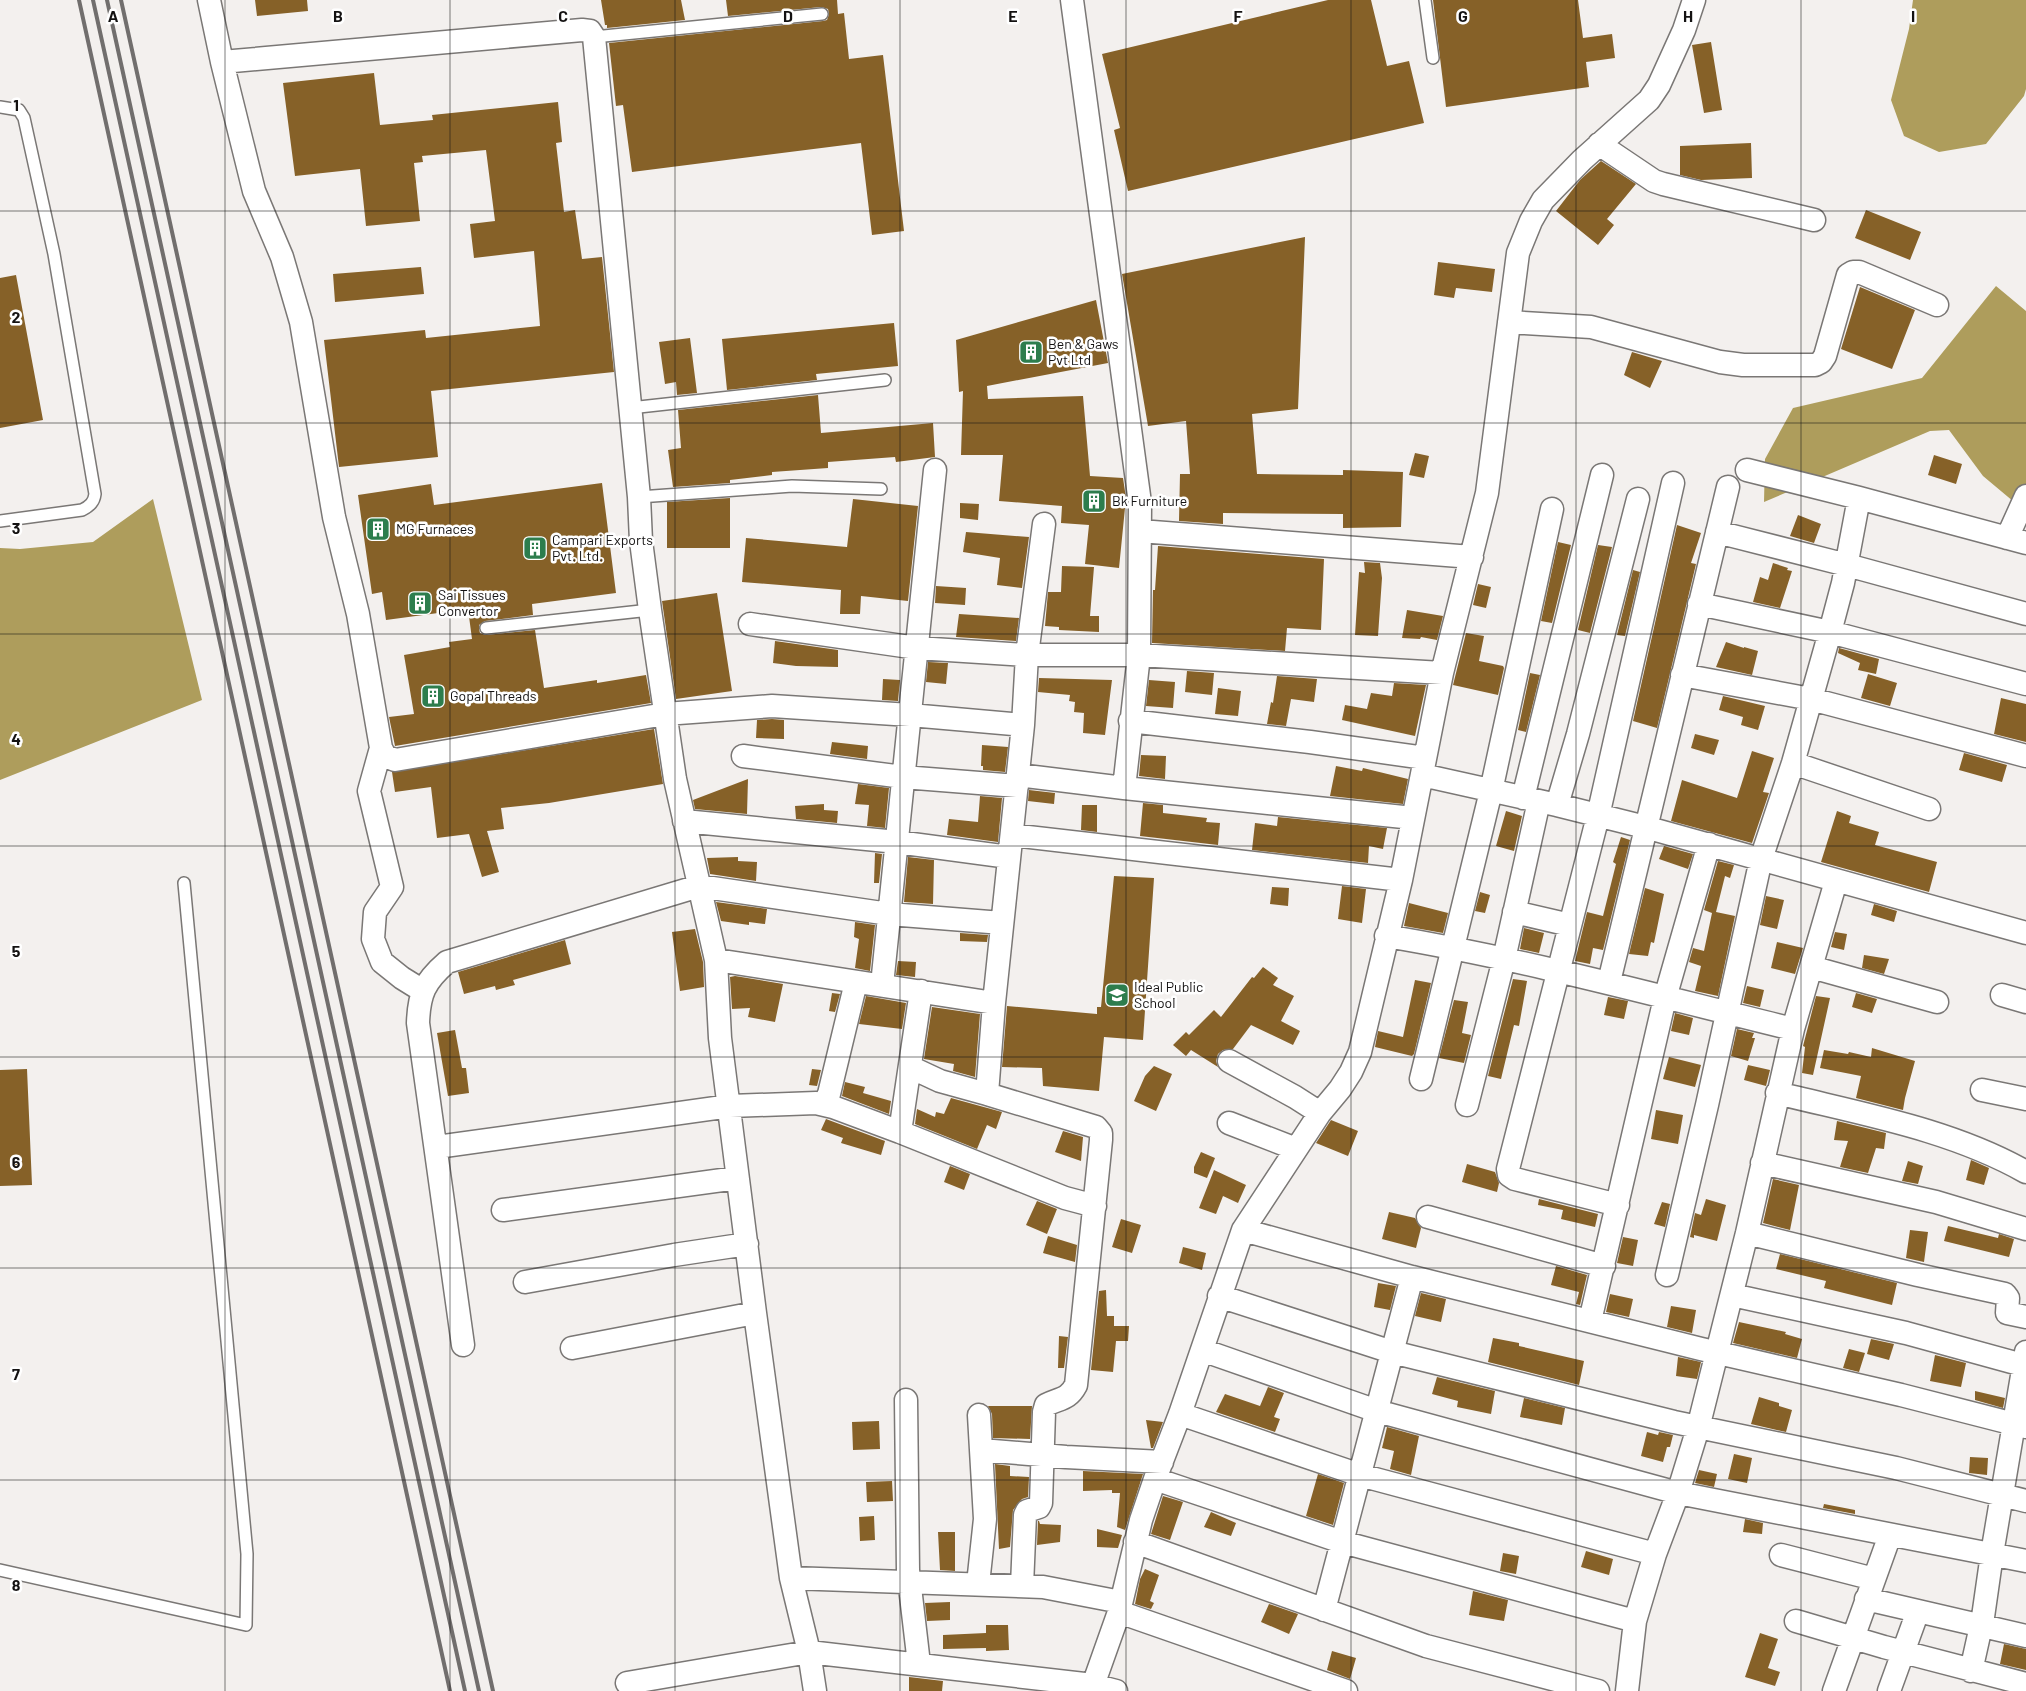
<svg xmlns="http://www.w3.org/2000/svg" width="2026" height="1691" font-family="Barlow,sans-serif">
<rect width="100%" height="100%" fill="#f3f0ee"/>
<path fill="#ae9d5c" d="M1913,0H2026V89L2024,96L1986,144L1939,152L1904,136L1891,100L1909,29Z
M1996,286L2026,311V512L1983,476L1949,430L1930,431L1764,502L1765,459L1793,408L1922,378Z
M153,499L202,700L0,780V548L20,549L93,542Z"/>
<path fill="#866128" d="M255,0H307L308,11L257,16Z
M601,0H681L685,20L607,28V25H605Z
M726,0H837L838,14L844,13L849,59L883,55L904,231L872,235L861,143L632,172L623,105L616,106L609,43L823,21L827,20L829,14L828,9L821,7L728,16Z
M1328,0H1371L1387,66L1409,61L1424,123L1128,191L1114,130L1120,128L1102,54Z
M1433,0H1578L1583,38L1612,34L1615,58L1586,62L1589,87L1446,107Z
M1711,42L1722,110L1704,113L1692,45Z
M374,73L380,125L433,120L432,115L558,102L562,142L556,143L564,212L575,210L582,259L602,257L614,372L431,391L438,457L339,467L324,340L425,330L426,338L540,326L534,251L474,258L470,224L495,221L486,150L422,156L423,162L414,163L420,221L366,226L360,169L295,176L283,83Z
M1751,143L1752,178L1701,180L1680,175V146Z
M1601,161L1636,184L1607,219L1614,225L1598,245L1556,211L1580,180Z
M1866,210L1921,232L1910,260L1855,238Z
M1305,237L1298,409L1252,414L1257,474L1343,475V470L1403,472L1401,527L1343,528V514L1223,513V524L1179,521L1180,474H1190L1186,421L1148,426L1122,274Z
M1438,262L1495,269L1492,292L1456,288L1454,298L1434,295Z
M421,267L424,294L335,302L333,274Z
M16,275L43,420L0,428V278Z
M1860,287L1915,310L1892,369L1841,349Z
M1096,300L1108,363L987,386L988,399L1083,396L1090,476L1123,478L1126,498L1119,568L1085,564L1089,525L1061,523L1062,506L999,501L1003,455H961L963,391L959,392L956,340Z
M894,323L898,366L816,374L817,380L727,390L722,339Z
M690,338L697,393L677,395L676,382L665,384L659,342Z
M1632,352L1662,361L1650,388L1624,375Z
M818,395L821,433L933,423L935,457L896,462L895,457L828,462V468L772,472V475L730,480V483L673,487L668,450L681,448L678,410Z
M1415,453L1429,456L1424,478L1409,475Z
M1934,455L1962,464L1956,484L1928,475Z
M602,483L616,593L532,604L533,615L485,621L479,625V629L480,633L486,635L535,630L544,688L597,680V683L646,675L651,703L395,746L389,717L414,714L404,655L450,647L449,642L472,639L468,609L386,620L382,592L372,594L358,495L431,484L434,505Z
M730,498V548H667V502Z
M853,499L918,506L908,601L861,596L860,614H840L841,590L742,582L746,538L847,547Z
M960,503L979,504L978,520L960,518Z
M1798,515L1821,524L1814,543L1790,536Z
M1677,525L1701,533L1691,563L1696,564L1657,728L1633,721Z
M966,532L1029,537L1022,588L997,585L1000,558L963,552Z
M1558,542L1571,545L1552,623L1541,621Z
M1598,545L1612,547L1590,633L1578,630Z
M1158,546L1324,559L1321,630L1287,628L1285,651L1152,643L1153,590H1155Z
M1364,562L1380,563L1382,578L1378,636L1355,635L1359,572L1365,573Z
M1773,563L1788,568L1787,570L1792,571L1780,608L1753,602L1760,577L1768,580Z
M1062,566L1094,567L1090,616H1099V632L1059,630V627L1045,626L1048,592H1061Z
M1633,570L1640,572L1625,636L1617,635Z
M1478,584L1491,587L1486,608L1473,605Z
M936,586L966,588L965,605L935,603Z
M717,593L732,691L676,699L662,601Z
M1407,610L1443,616L1437,640L1421,637L1420,639L1402,638Z
M959,614L1019,618L1016,641L956,637Z
M1466,633L1484,636L1479,661L1503,666L1504,668L1498,695L1453,685Z
M775,641L838,650V667L796,666L773,663Z
M1726,642L1744,648V647L1758,651L1752,675L1716,667Z
M1839,648L1879,659L1876,674L1858,670L1860,663L1838,653Z
M928,662L948,663L946,684L926,682Z
M1187,671L1214,673L1212,695L1185,692Z
M1530,673L1540,675L1526,732L1518,730Z
M1868,674L1897,683L1890,706L1861,698Z
M1277,676L1317,679L1314,702L1291,699L1286,726L1267,724L1271,702L1273,703Z
M1039,678L1112,680L1105,735L1083,733L1084,713L1074,712L1075,702L1069,701L1070,695L1038,692Z
M883,679L900,680L898,701L882,700Z
M1149,680L1175,682L1173,708L1146,706Z
M1394,683L1426,685L1415,736L1342,720L1345,705L1367,709L1371,693L1392,696Z
M1218,688L1241,691L1238,716L1215,714Z
M1723,696L1765,706L1758,730L1741,725L1743,717L1719,710Z
M2001,698L2026,704V742L1994,734Z
M772,719L784,720V739L756,738L757,720Z
M654,729L663,784L549,803L501,808L504,829L487,831L499,872L482,877L469,834L437,838L431,787L395,792L392,772Z
M1695,734L1719,740L1714,755L1691,748Z
M832,742L868,746L867,759L830,754Z
M982,745L1008,747L1005,772L983,770V766H981Z
M1752,751L1774,758L1763,792L1769,793L1752,843L1671,821L1682,780L1737,798Z
M1964,753L2007,765L2002,782L1959,770Z
M1141,755L1166,756L1165,779L1139,776Z
M1336,766L1362,771L1363,768L1408,779L1403,804L1330,796Z
M748,779L747,814L695,809L693,800Z
M858,784L889,788L885,828L867,826L869,805L855,804Z
M1029,790L1055,793L1054,804L1028,801Z
M980,796L1002,798L998,842L947,835L949,819L978,822Z
M1143,803L1163,805V813L1207,818L1206,822L1220,823L1218,845L1140,836Z
M824,804V810L838,811L837,823L796,819L795,806Z
M1082,805H1097V832L1081,830Z
M1506,811L1522,816L1514,851L1496,846Z
M1837,811L1851,816L1849,823L1879,832L1875,845L1937,862L1929,892L1821,862Z
M1278,817L1387,828L1383,849L1369,846L1368,863L1252,850L1255,823L1277,826Z
M1621,837L1630,840L1603,950L1593,948L1590,964L1575,961L1587,912L1603,916L1616,864L1613,862Z
M1664,846L1693,854L1688,869L1659,859Z
M875,853L882,854L879,883H874Z
M738,857V861L757,862L756,881L710,874L707,858Z
M908,857L934,860L933,904L904,902Z
M1718,861L1734,865L1730,878L1725,876L1716,912L1735,916L1718,996L1695,991L1701,966L1689,962L1693,948L1704,951L1712,913L1704,910Z
M1114,876L1154,878L1143,1040L1104,1037L1099,1091L1043,1086L1042,1068L1002,1067L1007,1006L1097,1014V1007H1101Z
M1342,886L1366,889L1362,923L1338,919Z
M1272,887L1289,888L1288,906L1270,904Z
M1645,888L1664,894L1654,943L1651,942L1648,956L1629,954Z
M1480,892L1490,895L1485,913L1475,911Z
M1766,896L1784,900L1777,929L1760,925Z
M716,902L767,909L765,924L749,922V925L721,921Z
M1409,903L1448,913L1443,933L1404,926Z
M1874,904L1897,911L1894,922L1871,915Z
M855,922L875,925L870,971L855,968L859,939L854,937Z
M1524,928L1544,933L1539,953L1520,949Z
M695,929L703,962L704,987L680,991L672,932Z
M1835,932L1847,934L1844,950L1831,947Z
M960,933L988,935L987,942L960,941Z
M565,940L571,964L513,980L515,985L496,990L495,986L464,994L458,972Z
M1777,942L1803,948L1795,974L1771,968Z
M1864,955L1889,959L1884,974L1862,968Z
M898,961L916,962L915,977L896,975Z
M1263,967L1278,978L1273,985L1294,996L1281,1021L1300,1031L1293,1045L1251,1025L1233,1049L1223,1050L1218,1054L1216,1061L1218,1067L1191,1050L1186,1056L1173,1045L1186,1032L1189,1035L1214,1010L1221,1017L1252,977L1254,978Z
M735,976L783,984L775,1022L748,1017L750,1008L732,1009L730,977Z
M1513,979L1527,981L1519,1026L1514,1025L1501,1079L1488,1076Z
M1415,980L1431,983L1414,1054L1412,1056L1375,1047L1378,1031L1403,1037Z
M1747,986L1764,990L1760,1007L1743,1003Z
M832,993L840,994L835,1012L829,1011Z
M1856,993L1877,999L1872,1013L1852,1007Z
M866,996L906,1003L902,1029L859,1024Z
M1816,996L1830,998L1813,1075L1802,1073L1805,1047L1803,1046Z
M1608,997L1628,1001L1624,1019L1604,1015Z
M1454,1000L1468,1002L1462,1033L1471,1035L1464,1063L1439,1058Z
M932,1007L980,1014L975,1077L953,1071L954,1064L924,1059Z
M1675,1013L1693,1018L1689,1035L1671,1031Z
M1737,1029L1754,1033L1752,1038H1755L1748,1061L1731,1056Z
M455,1030L462,1068H466L469,1093L448,1096L437,1033Z
M1872,1048L1915,1061L1905,1098L1903,1110L1856,1098L1861,1076L1820,1068L1824,1050L1848,1054L1849,1052L1871,1057Z
M1669,1057L1701,1065L1695,1087L1663,1079Z
M1748,1065L1770,1070L1766,1086L1744,1080Z
M1154,1066L1172,1074L1156,1111L1134,1101L1145,1076Z
M27,1069L32,1185L0,1186V1070Z
M812,1069L821,1070L817,1086L809,1085Z
M845,1082L865,1087L863,1093L891,1101L889,1114L842,1096Z
M951,1098L1002,1112L996,1129L987,1125L977,1149L915,1124L917,1109L935,1117L936,1112L944,1114Z
M1656,1110L1683,1115L1678,1144L1651,1139Z
M826,1119L885,1141L881,1155L841,1143L843,1138L821,1130Z
M1331,1120L1358,1131L1348,1156L1316,1143Z
M1837,1121L1886,1133L1884,1149L1876,1148L1868,1173L1840,1167L1848,1141L1834,1140Z
M1063,1131L1083,1137L1081,1161L1055,1152Z
M1201,1152L1215,1158L1207,1178L1194,1173V1167Z
M1971,1160L1989,1168L1984,1185L1966,1180Z
M1908,1161L1923,1166L1918,1184L1902,1181Z
M1467,1164L1495,1172L1499,1183L1497,1192L1462,1182Z
M950,1166L970,1174L964,1190L944,1182Z
M1214,1170L1246,1185L1238,1203L1223,1196L1216,1214L1199,1208Z
M1773,1179L1799,1185L1790,1230L1763,1223Z
M1539,1199L1598,1214L1595,1227L1561,1219L1563,1210L1538,1205Z
M1706,1199L1726,1205L1717,1241L1694,1235V1238L1690,1237L1695,1213L1701,1215Z
M1037,1201L1057,1209L1047,1234L1026,1225Z
M1662,1202L1670,1204L1665,1227L1654,1224Z
M1389,1212L1415,1218L1421,1228L1416,1248L1382,1239Z
M1121,1219L1141,1225L1132,1253L1112,1247Z
M1948,1226L1998,1238L1999,1234L2014,1239L2009,1257L1944,1241Z
M1910,1230L1928,1232L1924,1262L1906,1258Z
M1048,1236L1077,1245L1075,1262L1043,1253Z
M1623,1237L1638,1240L1633,1266L1617,1263Z
M1183,1247L1206,1253L1202,1270L1179,1263Z
M1780,1254L1897,1283L1892,1305L1824,1288L1826,1281L1776,1269Z
M1556,1266L1587,1275L1580,1305L1576,1304L1579,1292L1551,1285Z
M1378,1283L1396,1286L1390,1310L1374,1307Z
M1106,1290L1107,1316H1114V1326H1129L1128,1341H1116L1113,1372L1091,1370L1099,1291Z
M1421,1293L1446,1299L1441,1322L1415,1316Z
M1610,1294L1633,1299L1629,1317L1606,1312Z
M1671,1306L1696,1310L1692,1333L1667,1327Z
M1739,1322L1786,1332L1785,1334L1802,1339L1797,1358L1733,1343Z
M1059,1336L1068,1337L1064,1368H1058Z
M1493,1338L1519,1343V1346L1584,1361L1579,1385L1488,1362Z
M1871,1339L1894,1344L1889,1360L1867,1354Z
M1849,1349L1865,1353L1859,1372L1843,1368Z
M1935,1355L1966,1363L1961,1387L1930,1381Z
M1678,1357L1701,1362L1697,1379L1676,1376Z
M1437,1377L1495,1391L1491,1414L1457,1407L1458,1401L1432,1394Z
M1268,1387L1284,1393L1274,1417L1280,1419L1275,1432L1216,1412L1225,1394L1260,1406Z
M1975,1391L2005,1398L2003,1408L1975,1400Z
M1759,1397L1779,1403V1406L1792,1410L1786,1432L1751,1424Z
M1524,1398L1565,1408L1562,1425L1520,1417Z
M988,1406H1032L1030,1439L993,1438L992,1414Z
M1146,1420L1163,1422L1153,1448H1151Z
M879,1421L880,1449L853,1450L852,1422Z
M1387,1427L1419,1436L1411,1475L1390,1469L1394,1451L1382,1448Z
M1647,1432L1658,1435L1659,1432L1673,1435L1670,1447H1667L1663,1462L1641,1456Z
M1734,1454L1752,1458L1747,1483L1728,1479Z
M1970,1457L1988,1458L1987,1475L1969,1473Z
M995,1464L1010,1466V1476L1029,1477L1028,1497L1022,1499L1013,1510L1010,1547L999,1549Z
M1699,1470L1717,1474L1714,1487L1695,1483Z
M1083,1471L1143,1474L1125,1530L1117,1527L1120,1493H1112V1490L1083,1491Z
M1318,1474L1344,1483L1333,1525L1306,1516Z
M892,1481L893,1501L867,1502L866,1482Z
M1163,1496L1183,1502L1170,1540L1151,1534Z
M1824,1504L1855,1510V1514L1823,1508Z
M1211,1512L1236,1523L1231,1536L1204,1527Z
M874,1516L875,1540L860,1541L859,1517Z
M1745,1519L1763,1523L1762,1534L1743,1532Z
M1038,1521H1039L1040,1524L1061,1525L1060,1542L1037,1545Z
M1097,1529L1122,1535L1118,1548L1097,1547Z
M938,1532H955V1571L940,1570Z
M1586,1551L1613,1559L1609,1575L1581,1567Z
M1503,1553L1519,1556L1516,1574L1500,1571Z
M1145,1569L1159,1575L1150,1601L1154,1603L1151,1609L1135,1604L1140,1579Z
M1473,1591L1508,1600L1504,1621L1469,1615Z
M950,1602V1620L927,1621L925,1603Z
M1269,1604L1298,1614L1289,1634L1261,1622Z
M986,1625H1008L1009,1650L986,1651V1648L943,1649V1635L986,1633Z
M1760,1633L1778,1639L1768,1668L1780,1672L1775,1686L1745,1677Z
M2004,1644L2026,1649V1670L2000,1664Z
M1332,1651L1356,1658L1350,1679L1327,1670Z
M909,1677L943,1681L942,1691H909Z"/>
<g fill="none" stroke-linecap="round" stroke-linejoin="round">
<g stroke="#7a7775" stroke-width="14">
<path id="service" d="M1425,0L1433,58
M594,37L822,14
M0,107L19,110L24,118L54,254L95,494C94,502 90,506 82,510L0,521
M630,408L885,380
M639,497L792,486L881,489
M486,628L650,610
M0,1570L246,1625L247,1554L184,883"/>
</g>
<g stroke="#7a7775" stroke-width="25">
<path id="minor" d="M209,0L222,62L254,191L282,257L301,322L334,517L358,614L381,748L385,756L395,760L665,714L772,706L910,715L1023,725
M1072,0L1140,503L1139,655L1124,788
M222,62L582,30L590,31L594,37L639,497L641,541L650,610L675,779L716,960L994,1003
M1599,144L1654,181L1663,184L1814,220
M1509,322L1591,327L1720,362L1743,365H1815L1821,362L1825,356L1848,275L1853,272H1859L1937,305
M1747,470L1859,498L2026,543
M1140,531L1472,557
M1717,532L1847,565L2026,614
M2007,538L2026,496
M1699,604L1830,632L2026,684
M750,624L917,648L1027,655H1139L1442,673
M1682,675L1811,699L2026,756
M1130,721L1310,742L1425,758
M381,748L369,791L392,887L375,912L373,939L382,962L402,978L423,991
M743,756L903,777L1017,786
M1793,763L1929,809
M1018,775L1124,788L1413,818
M1422,775L1557,805L1645,827L2026,933
M1523,798L1602,475
M1557,805L1578,734L1638,499
M684,821L897,842L1009,857
M1012,835L1401,880
M1514,912L1570,925
M1386,936C1524,959 1658,996 1793,1029
M716,960L720,1038L755,1313L791,1578L809,1652L815,1691
M1811,967L1937,1002
M1609,982L1728,487
M882,985L935,470
M2002,995L2026,1002
M1229,1061L1295,1097L1320,1113
M910,1067L940,1081L987,1094
M1421,1079L1491,791L1552,509
M1982,1090L2026,1099
M1777,1093C1861,1114 1950,1129 2026,1172
M824,1104L829,1094L856,982
M1467,1105L1504,959L1539,801
M1229,1123L1296,1149
M900,1132L921,991
M437,1147L730,1106L816,1103L833,1107L900,1132L1065,1198L1095,1206
M1762,1163L1936,1202L2026,1229
M1618,1205L1515,1179L1509,1175L1508,1169L1598,816L1673,483
M503,1210L737,1178
M1428,1217L1604,1266
M1243,1230L1412,1277L1701,1349L1901,1395L2026,1427
M1747,1233L1918,1275L2005,1294L2008,1298L2007,1313L2026,1317
M1667,1275L1707,1105L1761,859L1793,763L1830,632L1843,583L1859,498
M525,1282L674,1255L747,1244
M1732,1295L1906,1333L2026,1366
M1219,1296L1392,1352L1674,1422L1896,1468L2026,1501
M1590,1321L1665,998L1709,844
M463,1345L418,1023C419,994 424,982 447,962L699,886L889,914L1002,923
M572,1348L755,1313
M1202,1350L1377,1411L1678,1493L2026,1561
M906,1400L908,1570L919,1664
M1180,1414L1360,1475L1655,1554
M981,1450L1066,1457L1162,1462
M1155,1479L1342,1542L1635,1621
M1135,1542L1426,1646L1598,1691
M1781,1555L1874,1579
M791,1578L1043,1587L1121,1602
M978,1584L985,1519L979,1415
M1022,1586L1025,1515L1027,1511L1039,1507L1041,1503L1044,1412L1046,1405C1060,1398 1068,1400 1076,1385L1101,1140V1133L1096,1127L987,1094L994,1003L1023,725L1027,655L1044,524
M1866,1599L2026,1636
M1324,1610L1412,1277
M1119,1612L1346,1691
M1796,1621L1884,1647L2026,1684
M1971,1671L1983,1617L1992,1554L2026,1352
M627,1683L809,1652L1093,1685L1116,1691
M1091,1691L1119,1612L1141,1520L1155,1479L1180,1414L1243,1230L1320,1113L1340,1089L1351,1072L1360,1052L1401,880L1442,673L1487,493L1518,253L1531,221L1543,200L1582,160L1649,100L1659,85L1684,30L1694,0
M1627,1691L1635,1621L1655,1554L1678,1493L1698,1428L1747,1233L1793,1029L1836,881
M1834,1691L1890,1535
M1889,1691L1918,1611"/>
</g>
<use href="#service" stroke="#fff" stroke-width="11"/>
<use href="#minor" stroke="#fff" stroke-width="22"/>
<path stroke="#716e6d" stroke-width="4" d="M79,0L450,1691
M93,0L465,1691
M107,0L479,1691
M121,0L493,1691"/>
</g>
<path fill="none" stroke="#141212" stroke-width="1" stroke-opacity="0.55" d="M225,0V1691M450,0V1691M675,0V1691M900,0V1691M1126,0V1691M1351,0V1691M1576,0V1691M1801,0V1691M0,211H2026M0,423H2026M0,634H2026M0,846H2026M0,1057H2026M0,1268H2026M0,1480H2026"/>
<defs>
<g id="building-square" transform="scale(1.25)"><rect x="-9" y="-9" width="18" height="18" rx="4" fill="#2d7d4d" stroke="#fff"/><path d="M-4-6H4V6H1V3H-1V6H-4ZM-2.5-4.3h1.7v1.8h-1.7ZM.8-4.3h1.7v1.8H.8ZM-2.5-1h1.7V.8h-1.7ZM.8-1h1.7V.8H.8Z" fill="#fff"/></g>
<g id="school-square" transform="scale(1.25)"><rect x="-9" y="-9" width="18" height="18" rx="4" fill="#2d7d4d" stroke="#fff"/><path d="M0-5L7-2L0 1L-7-2ZM-4 1L0 2.5L4 1V4Q0 6-4 4Z" fill="#fff"/></g>
</defs>
<g fill-rule="evenodd">
<use href="#building-square" x="1031" y="352"/>
<use href="#building-square" x="1094" y="501"/>
<use href="#building-square" x="378" y="529"/>
<use href="#building-square" x="535" y="548"/>
<use href="#building-square" x="420" y="603"/>
<use href="#building-square" x="433" y="696"/>
<use href="#school-square" x="1117" y="995"/>
</g>
<g text-anchor="middle" stroke-width="5" stroke-linejoin="round" paint-order="stroke">
<g font-size="14" fill="#141212" stroke="#fff" text-anchor="start">
<text x="1048" y="349">Ben &amp; Gaws<tspan x="1048" dy="16">Pvt Ltd</tspan></text>
<text x="1112" y="506">Bk Furniture</text>
<text x="396" y="534">MG Furnaces</text>
<text x="552" y="545">Campari Exports<tspan x="552" dy="16">Pvt. Ltd.</tspan></text>
<text x="438" y="600">Sai Tissues<tspan x="438" dy="16">Convertor</tspan></text>
<text x="450" y="701">Gopal Threads</text>
<text x="1134" y="992">Ideal Public<tspan x="1134" dy="16">School</tspan></text>
</g>
</g>
<g font-size="16" text-anchor="middle" font-weight="bold" fill="#141212" stroke="#fff" stroke-width="5" stroke-linejoin="round" paint-order="stroke">
<text x="113" y="22">A</text>
<text x="338" y="22">B</text>
<text x="563" y="22">C</text>
<text x="788" y="22">D</text>
<text x="1013" y="22">E</text>
<text x="1238" y="22">F</text>
<text x="1463" y="22">G</text>
<text x="1688" y="22">H</text>
<text x="1913" y="22">I</text>
<text x="16" y="111">1</text>
<text x="16" y="323">2</text>
<text x="16" y="534">3</text>
<text x="16" y="745">4</text>
<text x="16" y="957">5</text>
<text x="16" y="1168">6</text>
<text x="16" y="1380">7</text>
<text x="16" y="1591">8</text>
</g>
</svg>
